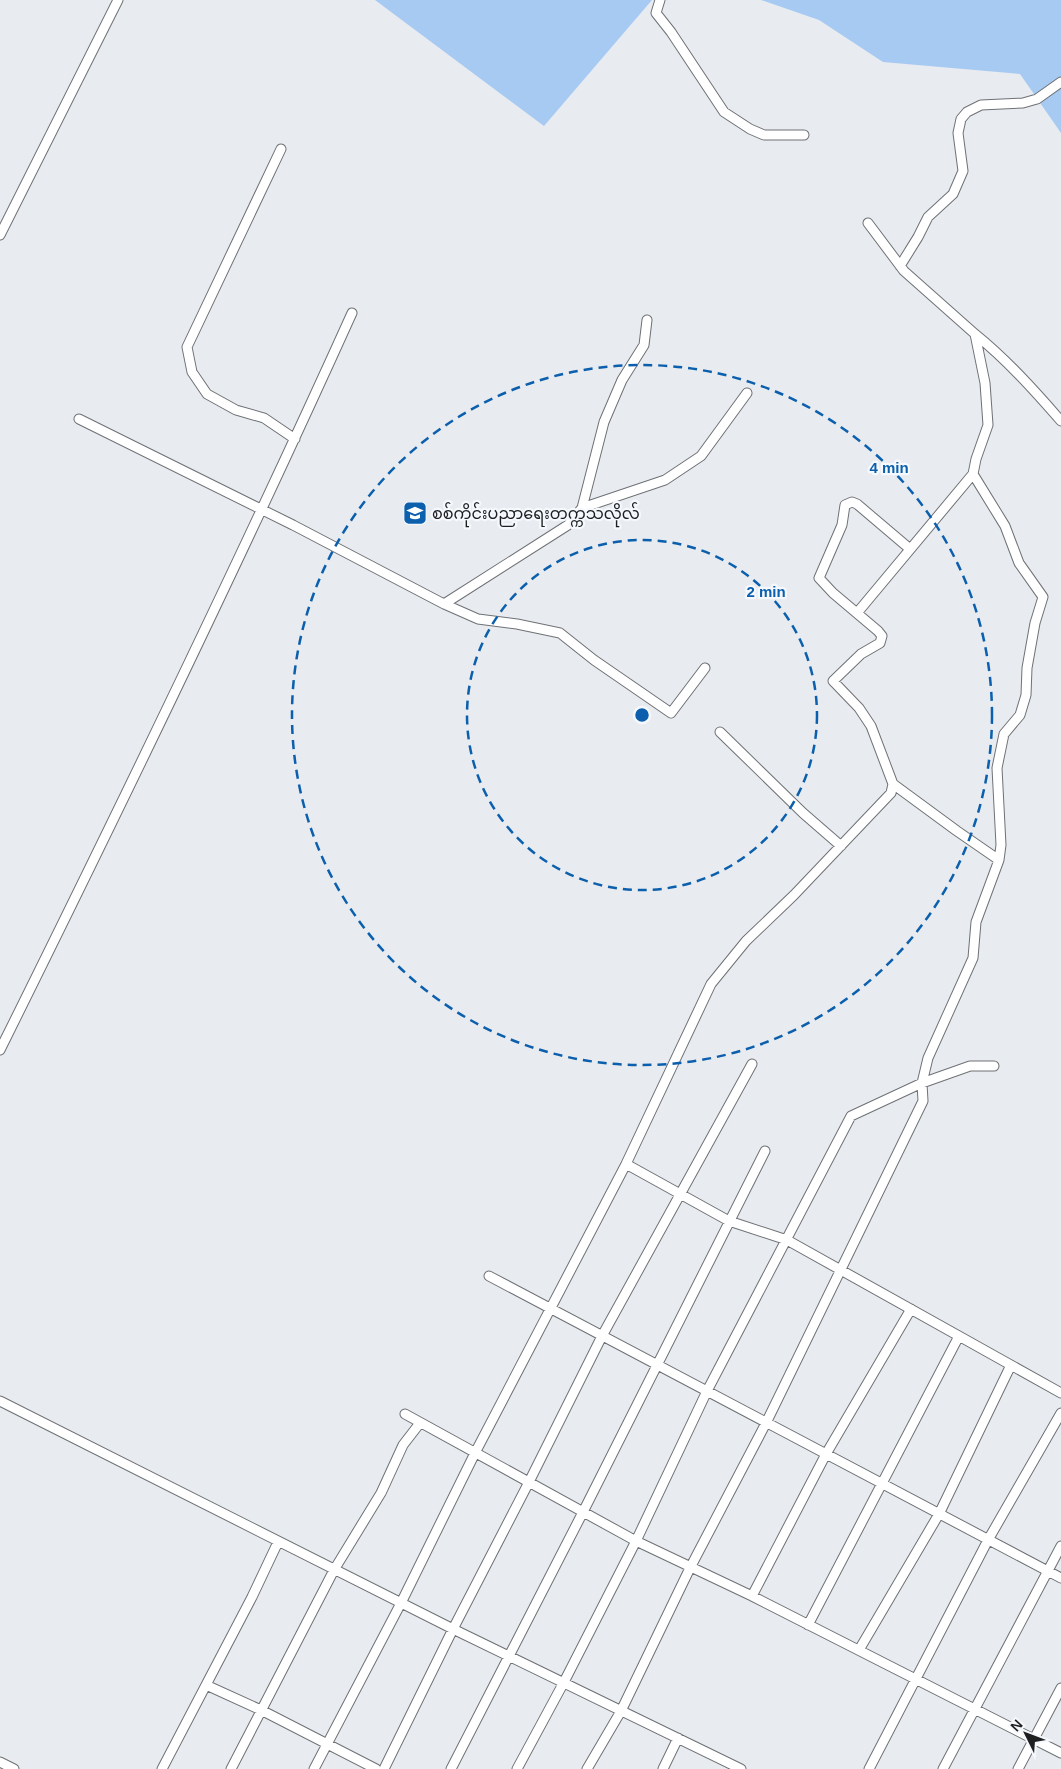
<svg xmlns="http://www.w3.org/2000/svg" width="1061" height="1769" font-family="Helvetica,'Noto Sans Myanmar',sans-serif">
<rect width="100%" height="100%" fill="#e8ebef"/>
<path fill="#a7caf2" d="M375,0H652L544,126Z
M761,0H1061V133L1020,74L883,62L819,20Z"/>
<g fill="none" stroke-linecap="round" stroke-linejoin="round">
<g stroke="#6e7175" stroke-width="11">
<path id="street" d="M660,0L656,13L671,32L724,112L750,129L764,135H804
M281,149L187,347L192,372L207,394L236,410L264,418L295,439
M0,235L118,0
M900,266L918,237L928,217L953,194L963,171L958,133L961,119L967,112L981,105L1023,103L1037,99L1061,82
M975,334C1007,360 1034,390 1061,421
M79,419L293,525L444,604L478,619L517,624L560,633L594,660L671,713L705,668
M582,508L665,480L701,456L747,393
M444,604L568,525L582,508L604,422L622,380L644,345L647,320
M857,613L973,474
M720,732L803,813L841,846
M893,784L957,831L999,860
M0,1050C121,806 240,561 352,313
M626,1164L729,1221L787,1240L1061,1393
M489,1276L1061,1578
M0,1401L453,1629L741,1769
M405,1414L636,1541L752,1596L1061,1753
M752,1596L826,1454L911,1309
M808,1625L959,1336
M859,1650L939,1514L1011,1365
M206,1685L261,1710L376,1769
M0,1762L14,1769
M162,1769L252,1597L278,1542
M231,1769L334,1570L381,1493L403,1445L420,1423
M314,1769L401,1603L475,1453L626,1164L711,984L746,941L794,895L891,793L893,784L871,726L859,708L833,681L861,654L880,643L882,636L878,631L833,593L819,578L842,525L845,505L852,502L857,504L910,549
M384,1769L453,1629L529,1482L602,1336L752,1064
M451,1769L583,1512L765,1151
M517,1769L564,1682L636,1541L707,1391L851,1116L922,1083L970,1066H994
M587,1769L621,1711L690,1568L766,1423L923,1101L922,1083L928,1058L973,958L976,922L999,860L1001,845L997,768L1004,734L1020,715L1026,695L1027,668L1035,623L1043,597L1019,563L1005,526L973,474L976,459L988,425L985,383L975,334L904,271L868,223
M663,1769L678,1738
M869,1769L988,1540L1061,1413
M943,1769L1061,1546
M1018,1769L1061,1688"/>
</g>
<use href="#street" stroke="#fff" stroke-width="9"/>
</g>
<g fill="none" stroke="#0b5fad" stroke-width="2.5" stroke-dasharray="9 6">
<circle cx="642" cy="715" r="175"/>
<circle cx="642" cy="715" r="350"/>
</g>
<defs>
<g id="university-square" transform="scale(1.25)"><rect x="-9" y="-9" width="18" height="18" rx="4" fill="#0b5fad" stroke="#f5f9fd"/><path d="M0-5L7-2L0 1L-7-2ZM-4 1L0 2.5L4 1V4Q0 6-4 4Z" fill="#fff"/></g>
</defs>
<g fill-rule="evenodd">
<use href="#university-square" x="415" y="513"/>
</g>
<g text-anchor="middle" stroke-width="4.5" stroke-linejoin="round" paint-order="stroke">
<g font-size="16" fill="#1d1f20" stroke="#f5f9fd" text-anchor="start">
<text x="432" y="519">စစ်ကိုင်းပညာရေးတက္ကသလိုလ်</text>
</g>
</g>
<circle cx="642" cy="715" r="8" fill="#0b5fad" stroke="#f5f9fd" stroke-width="2.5"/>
<g font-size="15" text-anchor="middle" font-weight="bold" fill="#0b5fad" stroke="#f5f9fd" stroke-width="4.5" stroke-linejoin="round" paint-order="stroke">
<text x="889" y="473">4 min</text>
<text x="766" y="597">2 min</text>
</g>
<g transform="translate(1026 1734) rotate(312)" stroke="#f5f9fd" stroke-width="4" paint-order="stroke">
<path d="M0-4L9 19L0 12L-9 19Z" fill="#1d1f20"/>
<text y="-8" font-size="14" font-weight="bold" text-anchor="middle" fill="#1d1f20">N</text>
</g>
</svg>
